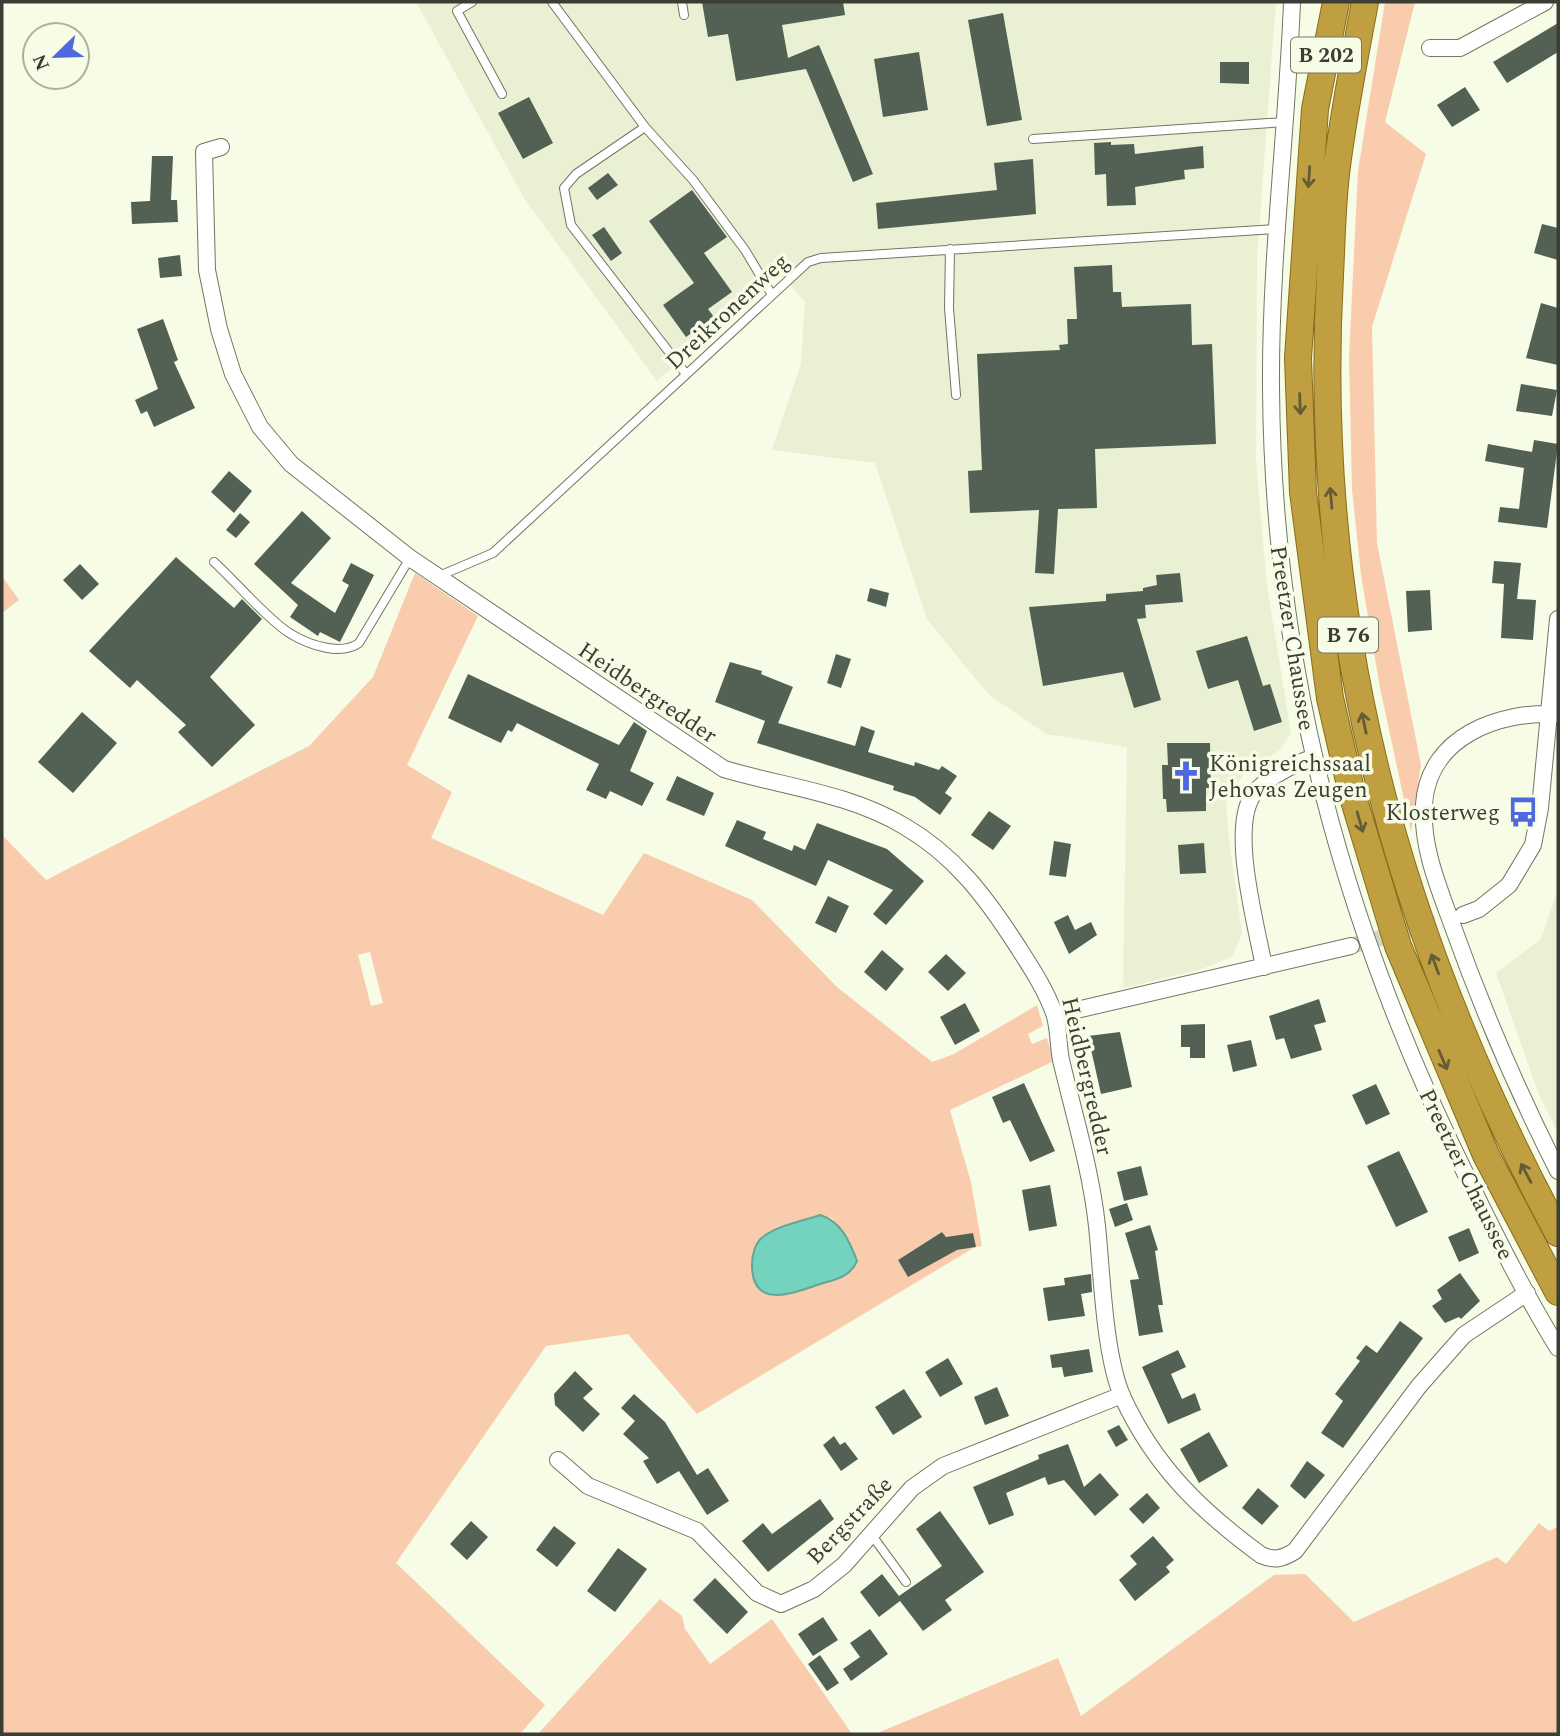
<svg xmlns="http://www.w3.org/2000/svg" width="1560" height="1736" font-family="Spectral,serif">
<rect width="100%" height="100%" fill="#f7fce6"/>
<path fill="#e9f0d4" d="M416,2H1276L1257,256L1256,461L1267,586L1291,733L1280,750L1245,773L1226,797L1228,833L1242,933L1233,956L1202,969L1123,988L1127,747L1046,734L988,694L927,619L875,463L772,450L801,364L805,302L780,274L657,381L524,198Z
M1558,889V1133L1539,1095L1496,973L1541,939Z"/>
<path fill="#f9ccae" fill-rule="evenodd" d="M1385,2H1415L1385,122L1426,154L1372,327L1377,543L1421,765L1411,832L1380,688L1361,575L1352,489L1349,357L1358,171Z
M415,573L478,616L407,765L452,792L431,838L603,915L644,853L752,900L837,987L932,1062L954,1054L1037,1005L1043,1026L1028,1034L1032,1044L1047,1038L1054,1061L950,1110L971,1182L982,1246L975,1247L697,1414L628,1334L546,1346L396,1563L545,1705L520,1734H2V835L46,880L309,746L373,677ZM370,952L383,1003L371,1006L358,955ZM821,1215L832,1218L850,1241L844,1277L822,1284L762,1236ZM942,1232L946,1237L973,1233L975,1247L954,1251L908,1276L898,1260Z
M2,576L19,600L2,613Z
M1539,1523L1549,1531L1558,1527V1734H875L1058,1658L1081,1716L1274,1575L1305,1574L1354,1622L1497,1557L1506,1564Z
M660,1599L682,1616L685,1629L710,1664L772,1619L852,1734H538Z"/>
<path fill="#73d3bf" stroke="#62a696" stroke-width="2" d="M820,1215C841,1221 850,1242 857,1261C850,1278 833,1280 817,1285C790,1295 752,1308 752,1265C752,1255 755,1242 764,1236C779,1225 803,1221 820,1215Z"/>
<path fill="#526153" d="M702,2H843L845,15L782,25L788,58L819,45L873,174L853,182L806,69L736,81L728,34L708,37Z
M1003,13L1022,120L987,126L968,20Z
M1558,23V52L1507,83L1493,62Z
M919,52L928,110L883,117L874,59Z
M1220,62H1249V84L1220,83Z
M1465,87L1480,110L1452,127L1437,105Z
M529,97L553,143L523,159L498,113Z
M1111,142V145L1134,144L1135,154L1203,146L1204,168L1184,170L1185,179L1135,187L1136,205L1107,206L1106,174L1095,175L1094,143Z
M152,156H173L171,200H177L178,222L132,224L131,202L150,201Z
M1033,159L1036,214L878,229L876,203L997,190L994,163Z
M608,173L618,185L597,200L588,188Z
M692,190L727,237L704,253L732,292L708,309L714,317L686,337L663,305L694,283L649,221Z
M1542,224L1558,228V260L1534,253Z
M604,227L622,253L611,261L592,235Z
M180,255L182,276L160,278L158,258Z
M1112,265L1113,292H1121L1122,307L1191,304L1192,345L1212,344L1216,444L1095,449L1097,508L1058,509L1054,574L1035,573L1039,510L970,513L968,471L982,470L977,354L1060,350L1059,345L1068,344L1067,319H1077L1074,267Z
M1541,303L1558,308V365L1526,358Z
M163,319L178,360L174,362L195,408L154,427L147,411L141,414L135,400L158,389L137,329Z
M1521,384L1557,390L1552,416L1516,411Z
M1534,440L1558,444L1547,528L1498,522L1500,507L1519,509L1524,468L1485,461L1488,444L1532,452Z
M229,471L252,491L234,513L211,492Z
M302,511L331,538L291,583L335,613L349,585L342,581L351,563L374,575L340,642L320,632L318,636L290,617L298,605L254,564Z
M240,513L250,522L236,538L226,530Z
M176,557L234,608L242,599L262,619L210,677L255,725L212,767L178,732L186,725L137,680L130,688L89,651Z
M1494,561L1521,563L1517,599L1536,600L1533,640L1501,638L1504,584L1492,583Z
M80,564L99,584L82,600L63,580Z
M1180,573L1183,602L1145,605L1146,618L1137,619L1161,700L1134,708L1123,672L1043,686L1029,607L1106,601V594L1143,591V588L1157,585L1156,575Z
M870,588L889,593L886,607L867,601Z
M1430,590L1432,630L1408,632L1406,591Z
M1247,636L1263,686L1270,684L1282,722L1254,731L1238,680L1208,689L1196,651Z
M836,654L851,659L841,688L827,683Z
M730,662L762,671L761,674L793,687L778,723L855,746L861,726L875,731L868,752L914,766L915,762L939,770L942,766L957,776L945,793L952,798L940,815L915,797L893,790L894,786L757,743L765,721L715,702Z
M468,674L619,745L634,722L647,731L630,771L654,783L642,806L610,791L606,799L586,790L599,764L517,723L512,732L508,730L501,743L448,718Z
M82,712L117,743L73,793L38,762Z
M1167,743H1210L1211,788H1206V811L1167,812L1166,799H1163L1162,765H1168Z
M677,776L714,793L704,816L666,800Z
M989,811L1011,826L993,850L971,835Z
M737,820L766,832L763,839L792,851L794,845L805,850L817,823L887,849L924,881L886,925L873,914L893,890L828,860L816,886L725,846Z
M1054,841L1071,844L1066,877L1049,875Z
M1204,843L1206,873L1180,874L1178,845Z
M828,896L849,906L836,933L815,923Z
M1068,915L1075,930L1091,922L1097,935L1069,954L1054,922Z
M882,950L904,969L886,991L864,972Z
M946,954L966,973L948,991L928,972Z
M1319,999L1326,1022L1314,1025L1322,1050L1291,1059L1284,1038L1276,1040L1269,1016Z
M965,1003L980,1031L955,1045L940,1017Z
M1205,1024V1058H1190V1047H1181V1025Z
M1120,1032L1132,1087L1101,1094L1088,1036Z
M1251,1040L1257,1066L1233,1072L1227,1045Z
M1024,1083L1055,1151L1030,1162L1010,1120L1003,1123L992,1097Z
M1376,1084L1390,1114L1366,1125L1352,1095Z
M1399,1151L1428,1212L1396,1227L1367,1166Z
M1141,1166L1148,1195L1124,1201L1117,1172Z
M1050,1185L1057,1226L1029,1231L1022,1190Z
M1127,1203L1133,1220L1115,1227L1109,1209Z
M1150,1225L1158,1250L1155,1251L1163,1305H1158L1163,1332L1139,1336L1130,1280L1139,1279L1125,1233Z
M1469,1228L1479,1253L1459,1262L1448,1237Z
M942,1232L946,1237L973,1233L976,1247L957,1250L908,1277L898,1260Z
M1460,1273L1480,1301L1461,1319L1459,1317L1445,1323L1432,1306L1442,1299L1437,1290Z
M1091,1274L1092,1292L1081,1294L1085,1316L1048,1321L1043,1288L1065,1285L1064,1278Z
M1400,1321L1423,1338L1343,1448L1321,1433L1343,1401L1335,1394L1360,1361L1356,1358L1366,1345L1377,1353Z
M1089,1349L1093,1372L1064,1377L1062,1367L1052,1368L1050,1355Z
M1178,1350L1186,1367L1171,1374L1182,1399L1195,1393L1201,1410L1168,1424L1142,1367Z
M948,1358L963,1384L940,1397L925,1372Z
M575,1371L593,1389L583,1398L600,1414L583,1432L555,1405L554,1394Z
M997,1387L1009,1416L985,1425L974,1397Z
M904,1389L922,1417L893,1435L875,1407Z
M634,1394L665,1422L697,1475L708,1468L729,1501L707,1515L679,1471L657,1484L643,1461L649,1458L623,1434L635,1421L621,1408Z
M1119,1425L1128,1440L1116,1447L1107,1431Z
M1209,1432L1228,1466L1199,1483L1180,1449Z
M834,1436L840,1445L845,1442L858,1459L841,1471L823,1445Z
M1068,1444L1084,1487L1100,1473L1119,1495L1095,1516L1064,1480L1048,1485L1045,1477L1006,1493L1014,1515L989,1525L973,1487L1039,1459L1038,1455Z
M1307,1461L1325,1475L1305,1499L1290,1486Z
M1258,1488L1279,1506L1262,1525L1242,1508Z
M1147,1493L1160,1508L1143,1524L1129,1509Z
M820,1499L834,1519L768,1572L742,1541L763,1523L772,1534Z
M940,1511L984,1572L945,1600L952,1610L923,1631L900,1601L879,1617L860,1592L882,1574L899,1596L942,1566L916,1529Z
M471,1521L488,1537L467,1560L450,1544Z
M554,1526L576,1543L557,1567L536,1550Z
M1153,1536L1174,1560L1166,1567L1170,1572L1135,1601L1119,1580L1137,1564L1130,1556Z
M618,1548L647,1569L615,1612L587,1591Z
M715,1578L748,1612L727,1634L693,1600Z
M823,1617L838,1640L813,1656L798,1634Z
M870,1629L888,1654L851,1681L843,1669L860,1657L850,1643Z
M820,1655L839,1683L827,1691L808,1664Z"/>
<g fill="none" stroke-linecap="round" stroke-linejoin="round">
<path stroke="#d2d6c3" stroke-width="16" stroke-dasharray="16 8" stroke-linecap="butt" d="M1351,946L1461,916"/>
<g stroke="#727663" stroke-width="10">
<path id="service" d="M472,2L457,11L502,94
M552,2L645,127L576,174L564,188L571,225L686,374
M682,2L684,15
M645,127L693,180L745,250L772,295
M1033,139L1285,122
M950,249L949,308L956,395
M214,562C233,579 271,623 291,634C309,645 341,656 359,643L410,558
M439,576L493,553L808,262L821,258L1276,229
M871,1534L906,1582"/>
</g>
<g stroke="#727663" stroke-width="18">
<path id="minor" d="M1292,2C1287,131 1270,259 1271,388C1273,671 1344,929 1469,1181C1496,1237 1525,1295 1558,1348
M1430,48H1460L1545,2
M221,147L204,152L207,270L219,329L233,374L260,427L291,464L410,558L724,769C785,787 848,793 904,826C954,855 985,896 1016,944C1030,966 1045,988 1054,1013C1059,1028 1058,1045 1061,1060C1074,1115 1091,1170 1097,1226C1102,1273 1104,1356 1123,1398C1155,1467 1201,1511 1261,1555C1274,1561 1282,1559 1295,1551L1419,1386L1464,1335L1527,1293
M1558,714C1499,711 1429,736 1424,804C1421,847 1439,888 1453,927C1483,1011 1518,1092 1558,1171
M1463,915L1479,909L1509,885L1533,845L1540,808L1558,619
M1264,967C1257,927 1227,822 1256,791C1271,775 1292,765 1312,758
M1055,1015L1351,946
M558,1460L588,1486L697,1531L757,1593L781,1604L814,1589L844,1565L912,1488L943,1466L1122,1395"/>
</g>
<g stroke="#876d1d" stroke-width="28">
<path id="trunk" d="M1336,2L1315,109L1298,358L1303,492L1330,698L1352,794L1398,946L1486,1155L1558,1292
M1365,2C1355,56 1344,111 1337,166C1332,202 1332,239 1330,275C1311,619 1395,931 1558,1233"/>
</g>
<use href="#service" stroke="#fff" stroke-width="8"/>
<use href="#minor" stroke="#fff" stroke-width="16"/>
<use href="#trunk" stroke="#c09f40" stroke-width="26"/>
</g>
<defs><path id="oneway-shaft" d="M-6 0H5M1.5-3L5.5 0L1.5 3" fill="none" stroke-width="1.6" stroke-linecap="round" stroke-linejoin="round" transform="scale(1.75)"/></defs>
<g stroke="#645b38">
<use href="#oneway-shaft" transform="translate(1309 177) rotate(94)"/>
<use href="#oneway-shaft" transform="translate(1300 404) rotate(88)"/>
<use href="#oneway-shaft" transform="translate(1331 498) rotate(-95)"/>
<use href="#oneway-shaft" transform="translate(1364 723) rotate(-102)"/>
<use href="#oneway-shaft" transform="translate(1360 822) rotate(74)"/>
<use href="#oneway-shaft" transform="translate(1435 964) rotate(-110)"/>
<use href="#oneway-shaft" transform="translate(1443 1060) rotate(67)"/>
<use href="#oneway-shaft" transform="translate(1526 1173) rotate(-118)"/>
</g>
<defs>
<g id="church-bare" transform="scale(2.415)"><path d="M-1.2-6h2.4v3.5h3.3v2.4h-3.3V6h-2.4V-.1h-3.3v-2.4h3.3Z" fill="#4e68dd" stroke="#f7fce6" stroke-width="2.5" paint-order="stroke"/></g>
<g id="bus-bare" transform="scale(2.415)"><path d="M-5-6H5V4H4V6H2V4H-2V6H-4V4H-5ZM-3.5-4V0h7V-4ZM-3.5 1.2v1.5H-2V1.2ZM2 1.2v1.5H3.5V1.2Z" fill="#4e68dd" stroke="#f7fce6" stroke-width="2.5" paint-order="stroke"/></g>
</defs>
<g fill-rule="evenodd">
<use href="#church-bare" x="1186" y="776"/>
<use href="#bus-bare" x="1523" y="812"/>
</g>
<g text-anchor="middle" stroke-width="7" stroke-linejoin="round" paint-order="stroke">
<g fill="#f7fce6" stroke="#74776a" stroke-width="2">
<rect x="1291" y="37.5" width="70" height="35" rx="5"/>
<rect x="1318" y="617.5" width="60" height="35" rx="5"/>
</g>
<g font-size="21" font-weight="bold" fill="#3c3e35">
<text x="1326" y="62">B 202</text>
<text x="1348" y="642">B 76</text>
</g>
<g font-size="23" fill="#3c3e35" stroke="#f7fce6">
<text transform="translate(727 311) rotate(-43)" y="8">Dreikronenweg</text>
<text transform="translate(1293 638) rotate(81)" y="8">Preetzer Chaussee</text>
<text transform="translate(648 692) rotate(34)" y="8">Heidbergredder</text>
<text transform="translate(1088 1076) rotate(77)" y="8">Heidbergredder</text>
<text transform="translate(1467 1174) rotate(64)" y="8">Preetzer Chaussee</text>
<text transform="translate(849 1520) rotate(-46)" y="8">Bergstraße</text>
</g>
<g font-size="23" fill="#3c3e35" stroke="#f7fce6" text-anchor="start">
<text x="1209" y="771">Königreichssaal<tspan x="1209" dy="26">Jehovas Zeugen</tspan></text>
<text x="1500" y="820" text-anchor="end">Klosterweg</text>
</g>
</g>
<rect width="1560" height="1736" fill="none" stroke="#3c3e35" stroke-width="7"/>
<g transform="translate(56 56) rotate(247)"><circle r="33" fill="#f7fce6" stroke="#acb09f" stroke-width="2"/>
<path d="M0-5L12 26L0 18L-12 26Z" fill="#4e68dd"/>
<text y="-10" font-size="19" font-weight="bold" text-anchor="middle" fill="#3c3e35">N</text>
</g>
</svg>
